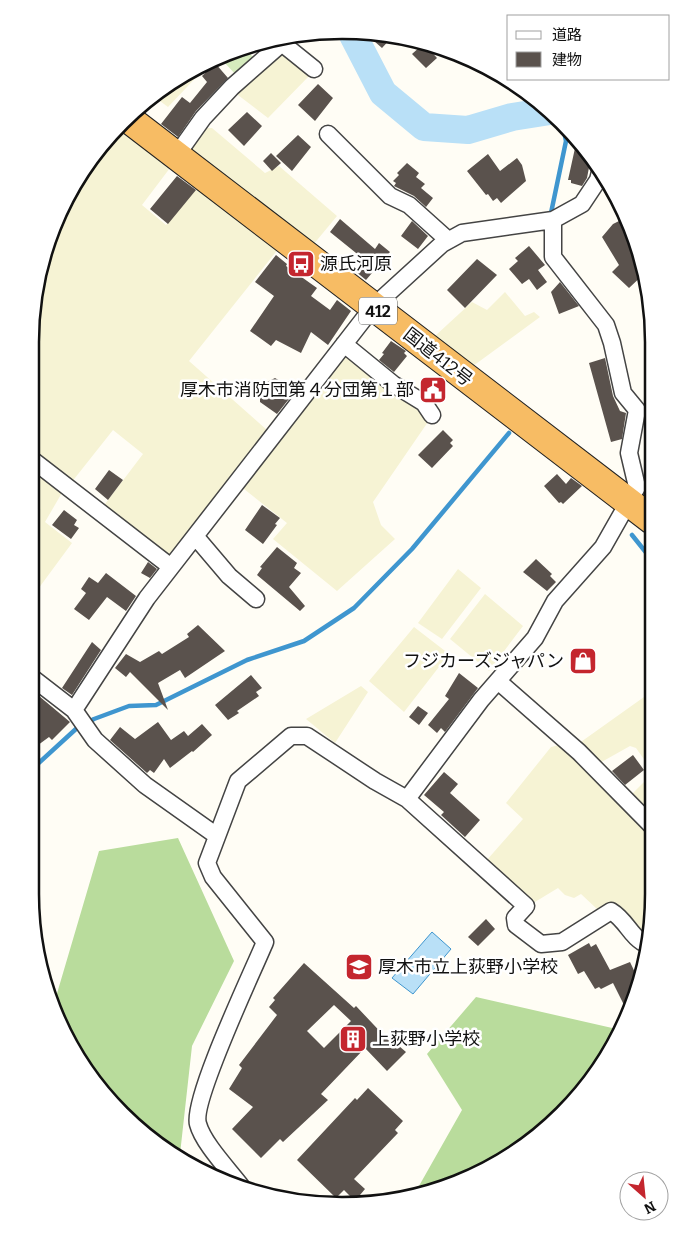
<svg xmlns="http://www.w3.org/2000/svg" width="684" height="1236" font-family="Bitter,'Noto Sans JP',serif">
<rect width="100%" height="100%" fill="#fffdf5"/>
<path fill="#f6f3d4" d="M281,49L312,73L268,118L234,92Z
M205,68L168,107L152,95Z
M202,124L207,128H212L265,173L279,166L337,216L313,245L188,150Z
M123,127L173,164L142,205L166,225L199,186L279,248L189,361L267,430L170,559L102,508L143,454L113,430L71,483L31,452V322L41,261L72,186Z
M505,292L525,316L534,312L540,317L473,366L435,336L472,302L487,310Z
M345,355L430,419L373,502L381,525L395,539L337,591L273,539L287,523L239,485Z
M30,465L63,491L45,522L72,543L30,600Z
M458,569L481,588L442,639L418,623Z
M485,594L523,626L489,671L450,639Z
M414,627L449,654L404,712L369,681Z
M651,684L653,689V772L636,748L630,746L598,764L578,744L644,697Z
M361,686L368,692L335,743L306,719Z
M559,745L582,762L653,836V914L650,935L643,936L631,917L616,908L603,911L597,909L581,894L574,898L565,895L558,888L530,905L486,861L523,819L506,803L551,747Z
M653,773V818L631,795Z"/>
<path fill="#d5ebbd" d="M245,49L257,61L239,78L222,60Z"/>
<path fill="#b9dc9c" d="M178,838L234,961L192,1046L180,1154L187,1162L169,1154L95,1084L53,1007L99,851Z
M476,997L621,1030L612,1050L548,1128L462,1182L415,1193L462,1110L427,1054Z"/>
<path fill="#b9e0f7" stroke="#3f96cf" d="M432,932L451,949L413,994L392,978Z"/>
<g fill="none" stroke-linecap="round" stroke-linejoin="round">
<path stroke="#3f96cf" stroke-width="4.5" d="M551,213L566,141L562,121
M632,535L652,560
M30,771L77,728L94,719L129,706L156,705L247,660L304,641L354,608L412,549L509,433"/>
<path stroke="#b9e0f7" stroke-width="28" d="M353,35L383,93L424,127L468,130L512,117L550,111"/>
</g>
<path fill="#5a524d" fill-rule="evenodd" d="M382,33L393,36L382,48L366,34Z
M265,40L268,42L257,52L250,46Z
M421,46L428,48L437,58L426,68L412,54Z
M215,63L228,78L196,111L178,137L161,124L182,97L190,103L207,82L202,76Z
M318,84L333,98L315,121L298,105Z
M247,112L262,126L244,146L228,130Z
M298,135L311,147L292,171L276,156Z
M577,139L591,157L587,178L582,186L571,183V180H568Z
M271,153L281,163L272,171L263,161Z
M488,154L500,171L517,158L522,165L526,181L501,203L497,198L493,201L488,194L486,195L467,171Z
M407,163L419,173L416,177L425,184L421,188L433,198L426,207L414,196L394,186L396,183L393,181L399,175L397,173Z
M177,176L196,190L168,224L150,209Z
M340,219L375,249L379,243L390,252L366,280L355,271L361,263L358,260L361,257L330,232Z
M623,219L638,244L645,273L629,288L612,272L619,265L602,237L613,224Z
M412,221L428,236L418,249L401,236Z
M529,246L545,265L538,270L547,282L537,290L529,279L522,284L509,269L518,261L515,258Z
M276,255L287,264L286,266L317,288L311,296L330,310L337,300L351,311L328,345L311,332L301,353L276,340L271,346L250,331L274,296L255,282Z
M477,259L497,275L465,308L447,290Z
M560,282L579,306L559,314L551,292Z
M391,341L406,351L404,353L407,356L394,372L379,360L384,354L382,353Z
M605,358L613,396L620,411L626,413L622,439L611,442L589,363Z
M275,378L296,390L277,414L260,402V394L268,389L267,382Z
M432,380L443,387L435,399L424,391Z
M443,430L453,440L450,443L453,446L432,468L418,455Z
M109,470L123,480L108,500L95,489Z
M557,474L566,484L571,478L582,486L563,504L561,502L559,503L544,486Z
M262,505L280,518L275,524L277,525L263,544L245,530Z
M64,510L77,520L74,525L79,528L71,539L52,525Z
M277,547L297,563L294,568L301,573L289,587L305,606L300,611L257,575L262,568L260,567Z
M536,559L552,574L550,576L556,582L547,591L523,572Z
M148,562L157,569L150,578L141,573Z
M106,573L136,596L126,611L107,597L89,620L74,609L86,593L81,589L89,577L98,583Z
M198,625L225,651L185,678L180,670L158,683L168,710L130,672L126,677L115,668L126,654L140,662L159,651L162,654L189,637L187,634Z
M92,642L101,650L72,695L62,688Z
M459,673L478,688L445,732L441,728L437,733L428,725L449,699L445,696Z
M251,675L262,688L256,692L259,696L237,711L239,713L228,720L215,705Z
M33,691L70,722L52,740L49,737L30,751V694Z
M418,706L428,713L419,725L409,717Z
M158,722L171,740L184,731L188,736L202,724L212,735L193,752L192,751L170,768L164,759L154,773L150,770L147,773L110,740L120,727L135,739Z
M633,755L644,770L625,785L612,771Z
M444,772L458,784L450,793L480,820L465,837L441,815L444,812L424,795Z
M486,919L495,929L478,946L468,937Z
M589,943L591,947L596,944L610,970L630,962L640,983L628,1013L613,983L601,989L599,987L595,989L584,971L578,974L568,955Z
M304,963L354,1008L356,1006L390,1042L392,1040L406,1052L387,1071L365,1048L321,1094L328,1100L283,1142L280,1139L261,1158L232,1129L253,1107L229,1089L242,1068L239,1065L277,1015L269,1007L275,1000L273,998ZM334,1005L351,1021L324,1048L307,1031Z
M368,1088L403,1121L395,1130L398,1133L354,1179L365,1189L355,1201L344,1190L336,1198L297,1160L355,1098L357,1100Z"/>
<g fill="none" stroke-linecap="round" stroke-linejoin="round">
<g stroke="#444" stroke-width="19">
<path id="minor" d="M278,40L314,69
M328,134L390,196L409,205L448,240
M176,156L203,118L232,87L282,43
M553,220V257L606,325L612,343L623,393L637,410L629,453L637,487L603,547L555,601L535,638L481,700L407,799L526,906L515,918L516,925L541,944L562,942L611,911C626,920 630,935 642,942L649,939
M344,344L393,384L424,403L432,415
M30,458L171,567
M195,536L229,576L256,599
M30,676L74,710L147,598L373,307L442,244L462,233L553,220L582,204L598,180L601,168
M498,681L579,752L653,827
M74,710L95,740L145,785L217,836
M241,1186C228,1169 203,1143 198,1124C191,1101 253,971 265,942L213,877L207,863L238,781L291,736H307L375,781L407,799"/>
</g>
<g stroke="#222" stroke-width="30">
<path id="trunk" d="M130,120L652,520"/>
</g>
<use href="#minor" stroke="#fff" stroke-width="16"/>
<use href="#trunk" stroke="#f7bc64" stroke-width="28"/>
</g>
<defs>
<g id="bus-square" transform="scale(1.4375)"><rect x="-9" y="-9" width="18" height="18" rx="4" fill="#c4262e" stroke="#fff"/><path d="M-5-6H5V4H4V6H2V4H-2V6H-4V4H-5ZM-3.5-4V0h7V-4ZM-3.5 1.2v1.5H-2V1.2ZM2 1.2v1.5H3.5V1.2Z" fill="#fff"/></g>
<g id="civic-square" transform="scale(1.4375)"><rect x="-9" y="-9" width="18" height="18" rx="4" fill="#c4262e" stroke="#fff"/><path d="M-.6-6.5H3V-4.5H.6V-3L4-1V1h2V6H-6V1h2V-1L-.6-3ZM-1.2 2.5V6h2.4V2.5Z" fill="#fff"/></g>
<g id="shop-square" transform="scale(1.4375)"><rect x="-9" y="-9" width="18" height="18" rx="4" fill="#c4262e" stroke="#fff"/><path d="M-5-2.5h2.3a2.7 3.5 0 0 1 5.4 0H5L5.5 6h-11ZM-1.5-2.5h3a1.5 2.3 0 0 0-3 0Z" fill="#fff"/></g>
<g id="school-square" transform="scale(1.4375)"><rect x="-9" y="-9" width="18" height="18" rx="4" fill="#c4262e" stroke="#fff"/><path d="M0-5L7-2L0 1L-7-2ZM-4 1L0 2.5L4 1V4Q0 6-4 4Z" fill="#fff"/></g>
<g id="building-square" transform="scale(1.4375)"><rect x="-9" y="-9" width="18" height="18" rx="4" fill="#c4262e" stroke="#fff"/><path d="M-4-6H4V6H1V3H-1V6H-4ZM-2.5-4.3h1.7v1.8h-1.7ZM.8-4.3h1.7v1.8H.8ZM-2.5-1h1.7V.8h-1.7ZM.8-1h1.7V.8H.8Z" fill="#fff"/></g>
</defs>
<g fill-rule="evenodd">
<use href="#bus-square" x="301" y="264"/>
<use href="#civic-square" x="433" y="390"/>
<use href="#shop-square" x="583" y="661"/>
<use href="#school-square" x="359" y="967"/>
<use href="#building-square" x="353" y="1039"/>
</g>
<g text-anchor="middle" stroke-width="5" stroke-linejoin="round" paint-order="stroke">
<rect fill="#fff" stroke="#585858" stroke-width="1" x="359" y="297.5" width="38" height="27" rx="4"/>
<g font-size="16" font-weight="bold" fill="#111">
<text x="378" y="317">412</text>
</g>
<g font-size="18" fill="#111" stroke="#fff" text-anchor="start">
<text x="320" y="270">源氏河原</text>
<text x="414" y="396" text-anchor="end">厚木市消防団第４分団第１部</text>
<text x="564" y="667" text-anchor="end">フジカーズジャパン</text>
<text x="378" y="973">厚木市立上荻野小学校</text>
<text x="372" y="1045">上荻野小学校</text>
</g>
<g font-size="18" fill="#111" stroke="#fff">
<text transform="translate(438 357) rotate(38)" y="6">国道412号</text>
</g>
</g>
<path d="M0 0H684V1236H0ZM342 39H342A303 303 0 0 1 645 342V894A303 303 0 0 1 342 1197H342A303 303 0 0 1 39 894V342A303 303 0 0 1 342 39Z" fill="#fff" fill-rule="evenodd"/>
<path fill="none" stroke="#111" stroke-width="2.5" d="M342 39H342A303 303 0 0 1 645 342V894A303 303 0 0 1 342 1197H342A303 303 0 0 1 39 894V342A303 303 0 0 1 342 39Z"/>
<rect x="507" y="15" width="162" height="65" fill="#ffffff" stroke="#a0a0a0"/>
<rect x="516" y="31" width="25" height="8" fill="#ffffff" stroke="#a0a0a0"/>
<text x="552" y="40" font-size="15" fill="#111111">道路</text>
<rect x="516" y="52" width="25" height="15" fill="#5a524d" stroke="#a0a0a0"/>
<text x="552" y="65" font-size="15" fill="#111111">建物</text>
<g transform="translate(644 1196) rotate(153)"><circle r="24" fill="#ffffff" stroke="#a0a0a0"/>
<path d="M0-4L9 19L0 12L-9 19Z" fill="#c4262e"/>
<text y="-8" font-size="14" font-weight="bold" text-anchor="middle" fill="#111111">N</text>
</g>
</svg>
